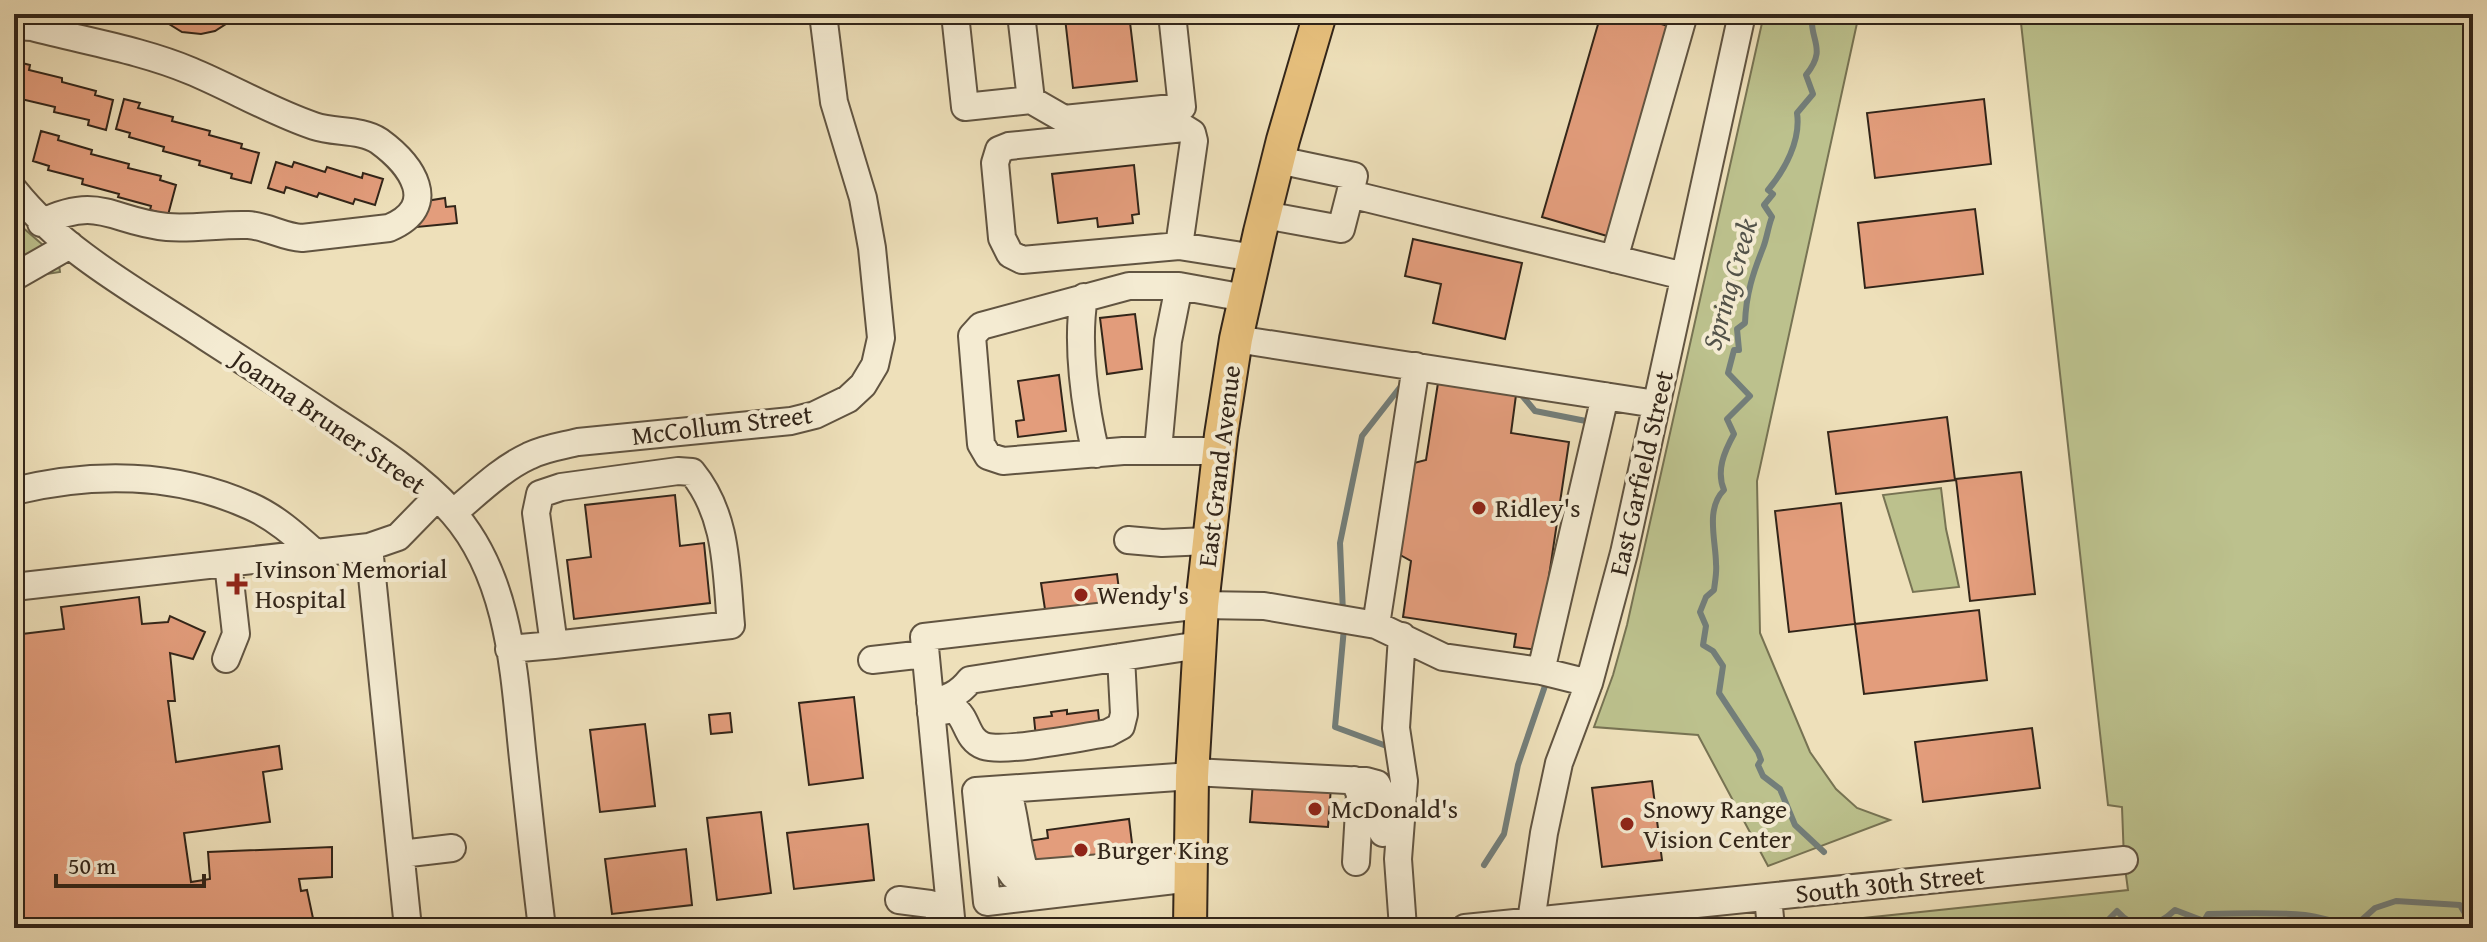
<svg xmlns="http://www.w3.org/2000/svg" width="2487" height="942" font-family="'Gentium Book Plus',serif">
<rect width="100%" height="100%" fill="#eee0ba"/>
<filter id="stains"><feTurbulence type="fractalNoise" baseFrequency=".0025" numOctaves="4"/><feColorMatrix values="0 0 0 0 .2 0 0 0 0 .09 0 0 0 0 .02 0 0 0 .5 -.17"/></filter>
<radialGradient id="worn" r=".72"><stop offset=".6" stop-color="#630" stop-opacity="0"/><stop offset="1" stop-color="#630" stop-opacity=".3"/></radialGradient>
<path fill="#bcc18d" stroke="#777353" stroke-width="2" d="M1764,14H1859L1757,481L1760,633L1810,752L1836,789L1857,808L1890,820L1768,866L1698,735L1594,727L1613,675L1627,625Z
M2020,14H2473V928H1807V924L2128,890L2124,860L2122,807L2108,805Z
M14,220L58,258L60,272L14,279Z
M1941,488L1946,529L1959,587L1913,592L1883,495Z"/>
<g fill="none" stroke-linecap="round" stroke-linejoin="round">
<path stroke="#737e7a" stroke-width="6" d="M1812,14C1809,41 1828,48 1806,75L1813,94L1797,113C1801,140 1785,170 1768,190L1773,194L1764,205L1772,217C1768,227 1767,238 1763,248C1753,273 1746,294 1745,323L1737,329L1739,350H1734L1728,373L1750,396L1727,419L1734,434C1724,452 1716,471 1724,490C1705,509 1716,541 1716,564C1717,572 1715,581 1714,590L1706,597L1700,612L1706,626L1703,645L1713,651L1723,666L1719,693L1758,752L1761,760L1758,765L1763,776L1780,789L1795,825L1824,852
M1520,393L1535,411L1591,422
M1343,613L1340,543L1362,436L1405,381
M1344,628L1335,727L1392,748
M1484,865L1504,834L1518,765L1547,680
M1865,924L1873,928
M2111,928L2106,922L2117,911C2136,932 2155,929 2175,910L2204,921L2208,914C2240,913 2274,912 2305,915C2323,917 2338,924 2356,925L2375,908L2396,901L2460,905L2473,927"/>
</g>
<path fill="#e39d7c" stroke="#322519" stroke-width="2" d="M161,14H234L229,22L215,31L201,34L182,32L169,24Z
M1101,14H1129L1137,81L1073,88L1065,18Z
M1601,14H1628L1668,26L1607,236L1542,217Z
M14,61L30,65L29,70L62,78V82L96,91L95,95L113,100L106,130L88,125L89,120L54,112L55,107L21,99L22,95L14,93Z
M124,99L140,103L138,108L173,117L172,121L210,131L209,135L242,144L241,148L259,153L251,183L231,178L232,174L199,165L200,161L163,151L164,147L129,137L130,133L116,129Z
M1984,99L1991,164L1875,178L1867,113Z
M41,131L59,136L58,140L92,150L91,154L129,164L128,168L161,176L160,180L176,185L168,215L150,210L151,206L118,197L119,194L82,184L83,179L48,170L49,166L33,161Z
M276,162L292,167L294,162L325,172L327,167L362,178L363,173L383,179L375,205L355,199L353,204L319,193L317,197L286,187L284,193L268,188Z
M1134,165L1139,214L1132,215L1133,223L1098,227L1097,218L1058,223L1052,174Z
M445,198L446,207L455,206L457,223L417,227L415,212L420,202Z
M1975,209L1983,274L1865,288L1858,223Z
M1413,239L1522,263L1505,339L1433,323L1441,284L1405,276Z
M1135,314L1142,369L1107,374L1100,318Z
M1059,375L1066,431L1018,437L1016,421L1024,420L1018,381Z
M1438,383L1516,395L1511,433L1569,442L1538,650L1514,647L1516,634L1403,617L1411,561L1393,551L1406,465L1426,460Z
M1947,417L1955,480L1836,494L1828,432Z
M2021,472L2035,594L1970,601L1956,479Z
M675,495L680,546L704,543L710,603L574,619L567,560L591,557L585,505Z
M1841,503L1855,624L1789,632L1775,511Z
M1117,574L1121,606L1046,616L1041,583Z
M139,597L142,624L168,622L170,616L205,632L193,659L170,653L175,701H168L176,762L279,746L282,769L263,772L270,822L184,833L191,882L210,879L208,852L332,847V877L299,879L301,891L307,890L314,923L282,928H14V635L64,629L61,607Z
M1979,610L1987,680L1864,694L1855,624Z
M854,697L863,778L809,785L799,703Z
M1067,710V714L1098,710L1100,730L1036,738L1034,718L1052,716L1051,712Z
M730,713L732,732L711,734L709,715Z
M645,724L655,806L600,812L590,730Z
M2032,728L2040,788L1923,802L1915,742Z
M1253,781L1331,787L1328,827L1250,822Z
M1652,781L1662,860L1602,867L1592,788Z
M761,812L771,893L717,900L707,818Z
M1129,819L1134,859L1032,872L1028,841L1048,838L1047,830Z
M868,824L874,880L794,889L787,833Z
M686,849L692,905L612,914L605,859Z"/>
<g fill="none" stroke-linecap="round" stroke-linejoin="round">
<g stroke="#615441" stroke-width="30">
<path id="minor" d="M955,14L965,107L1031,100
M1021,14L1031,100L1064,119L1182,107L1172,14
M14,26L32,27C84,41 141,50 191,71C232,88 272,112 314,126C334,133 361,129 379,141C412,165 441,206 389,228L302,238C283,237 267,226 248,225C221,224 194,229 167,227C112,222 100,194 41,223
M1278,160L1354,176L1350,194L1684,276
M14,190C64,253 140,293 206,337C248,364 291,392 333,420C375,447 419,475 453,513C511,579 514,675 523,759C529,815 535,872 542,928
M1265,215L1341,229L1350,194
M1179,246L1194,141L1192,133L1184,128L1009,146L999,150L995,163L1002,238L1010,254L1022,260L1179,246L1255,258
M1614,259L1684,14
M14,277L70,245
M1084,297C1076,344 1085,408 1096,454
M1236,339L1656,404
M1158,450L1168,341L1179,286
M1219,451H1123L1003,461L988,456L981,444L972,336L981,326L1129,286H1179L1245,298
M14,491C92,472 175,472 250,506C275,517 295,535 315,553
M453,513C477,493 501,469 529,456C545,448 562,446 578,442L791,421L815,415L848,399L863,385L875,365L881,338L872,248L863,198L834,102L823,14
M1128,540L1162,543L1208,541
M369,547L408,928
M14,587L369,547L398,537L437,497
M1376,625L1416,366
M1402,636L1396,728L1404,781L1398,859L1403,928
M509,649L554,645L536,513L540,494L561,487L678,471L692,472C728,516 726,570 731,625L554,645
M226,659L236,634L228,563
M872,660L925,654
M1541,671L1605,396
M930,702C948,699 959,694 970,680L1200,645
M931,713L954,709C968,718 966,740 984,746C1005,753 1082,737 1108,733L1121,726L1124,714L1121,657
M1193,772L1366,781L1377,784L1385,802L1383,833
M1354,780L1360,794L1356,862
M1007,789C991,820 993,848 1013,875L1127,866H1169
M1007,789C1016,817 1016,847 1026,875
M401,854L452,848
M1192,878L987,902L976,791L1192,776
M1768,897L1771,928
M899,900L930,904L951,918
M952,928L924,637L1202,605L1264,606L1376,625L1443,657L1541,671L1589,683
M1465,928L2124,860
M1530,928L1544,833L1559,763L1589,683L1624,553L1742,14"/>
</g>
<g stroke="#322519" stroke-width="36">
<path id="major" d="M1190,928L1192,776L1202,605L1221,435L1236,339L1260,232L1283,140L1320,14"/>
</g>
<use href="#minor" stroke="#f4ebd2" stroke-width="26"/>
<use href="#major" stroke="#e7c07d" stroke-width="32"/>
</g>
<g fill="#8f2418" stroke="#f4ebd2" stroke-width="3">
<circle cx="1479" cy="508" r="8"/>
<path d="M233 572h8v8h8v8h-8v8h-8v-8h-8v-8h8z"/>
<circle cx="1081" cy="595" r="8"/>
<circle cx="1315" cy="809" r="8"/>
<circle cx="1627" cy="824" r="8"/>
<circle cx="1081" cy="850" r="8"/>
</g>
<g text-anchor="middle" stroke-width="8" stroke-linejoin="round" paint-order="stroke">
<g font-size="26" fill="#322519" stroke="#f4ebd2">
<text transform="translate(329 422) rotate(35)" y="9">Joanna Bruner Street</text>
<text transform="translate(722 425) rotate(-7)" y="9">McCollum Street</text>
<text transform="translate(1219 466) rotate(-83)" y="9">East Grand Avenue</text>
<text transform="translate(1641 473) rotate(-77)" y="9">East Garfield Street</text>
<text transform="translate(1890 884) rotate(-6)" y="9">South 30th Street</text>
</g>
<g font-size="26" fill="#322519" stroke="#f4ebd2" text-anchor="start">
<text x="1495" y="517">Ridley's</text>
<text x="255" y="578">Ivinson Memorial<tspan x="255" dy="30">Hospital</tspan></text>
<text x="1097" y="604">Wendy's</text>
<text x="1331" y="818">McDonald's</text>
<text x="1643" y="818">Snowy Range<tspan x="1643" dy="30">Vision Center</tspan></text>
<text x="1097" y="859">Burger King</text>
</g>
<g font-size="28" font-style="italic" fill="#525249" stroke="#f4ebd2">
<text transform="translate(1729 284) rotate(-74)" y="10">Spring Creek</text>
</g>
</g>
<rect width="2487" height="942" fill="none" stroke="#eee0ba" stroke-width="48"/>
<rect x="16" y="16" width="2455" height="910" fill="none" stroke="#322519" stroke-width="4"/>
<rect x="24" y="24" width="2439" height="894" fill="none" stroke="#322519" stroke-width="2"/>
<path d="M56 874v12h148v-12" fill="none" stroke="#322519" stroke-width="4"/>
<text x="68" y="874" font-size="24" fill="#322519" stroke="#f4ebd2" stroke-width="6" paint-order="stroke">50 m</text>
<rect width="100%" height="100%" filter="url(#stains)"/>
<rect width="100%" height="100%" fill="url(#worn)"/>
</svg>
